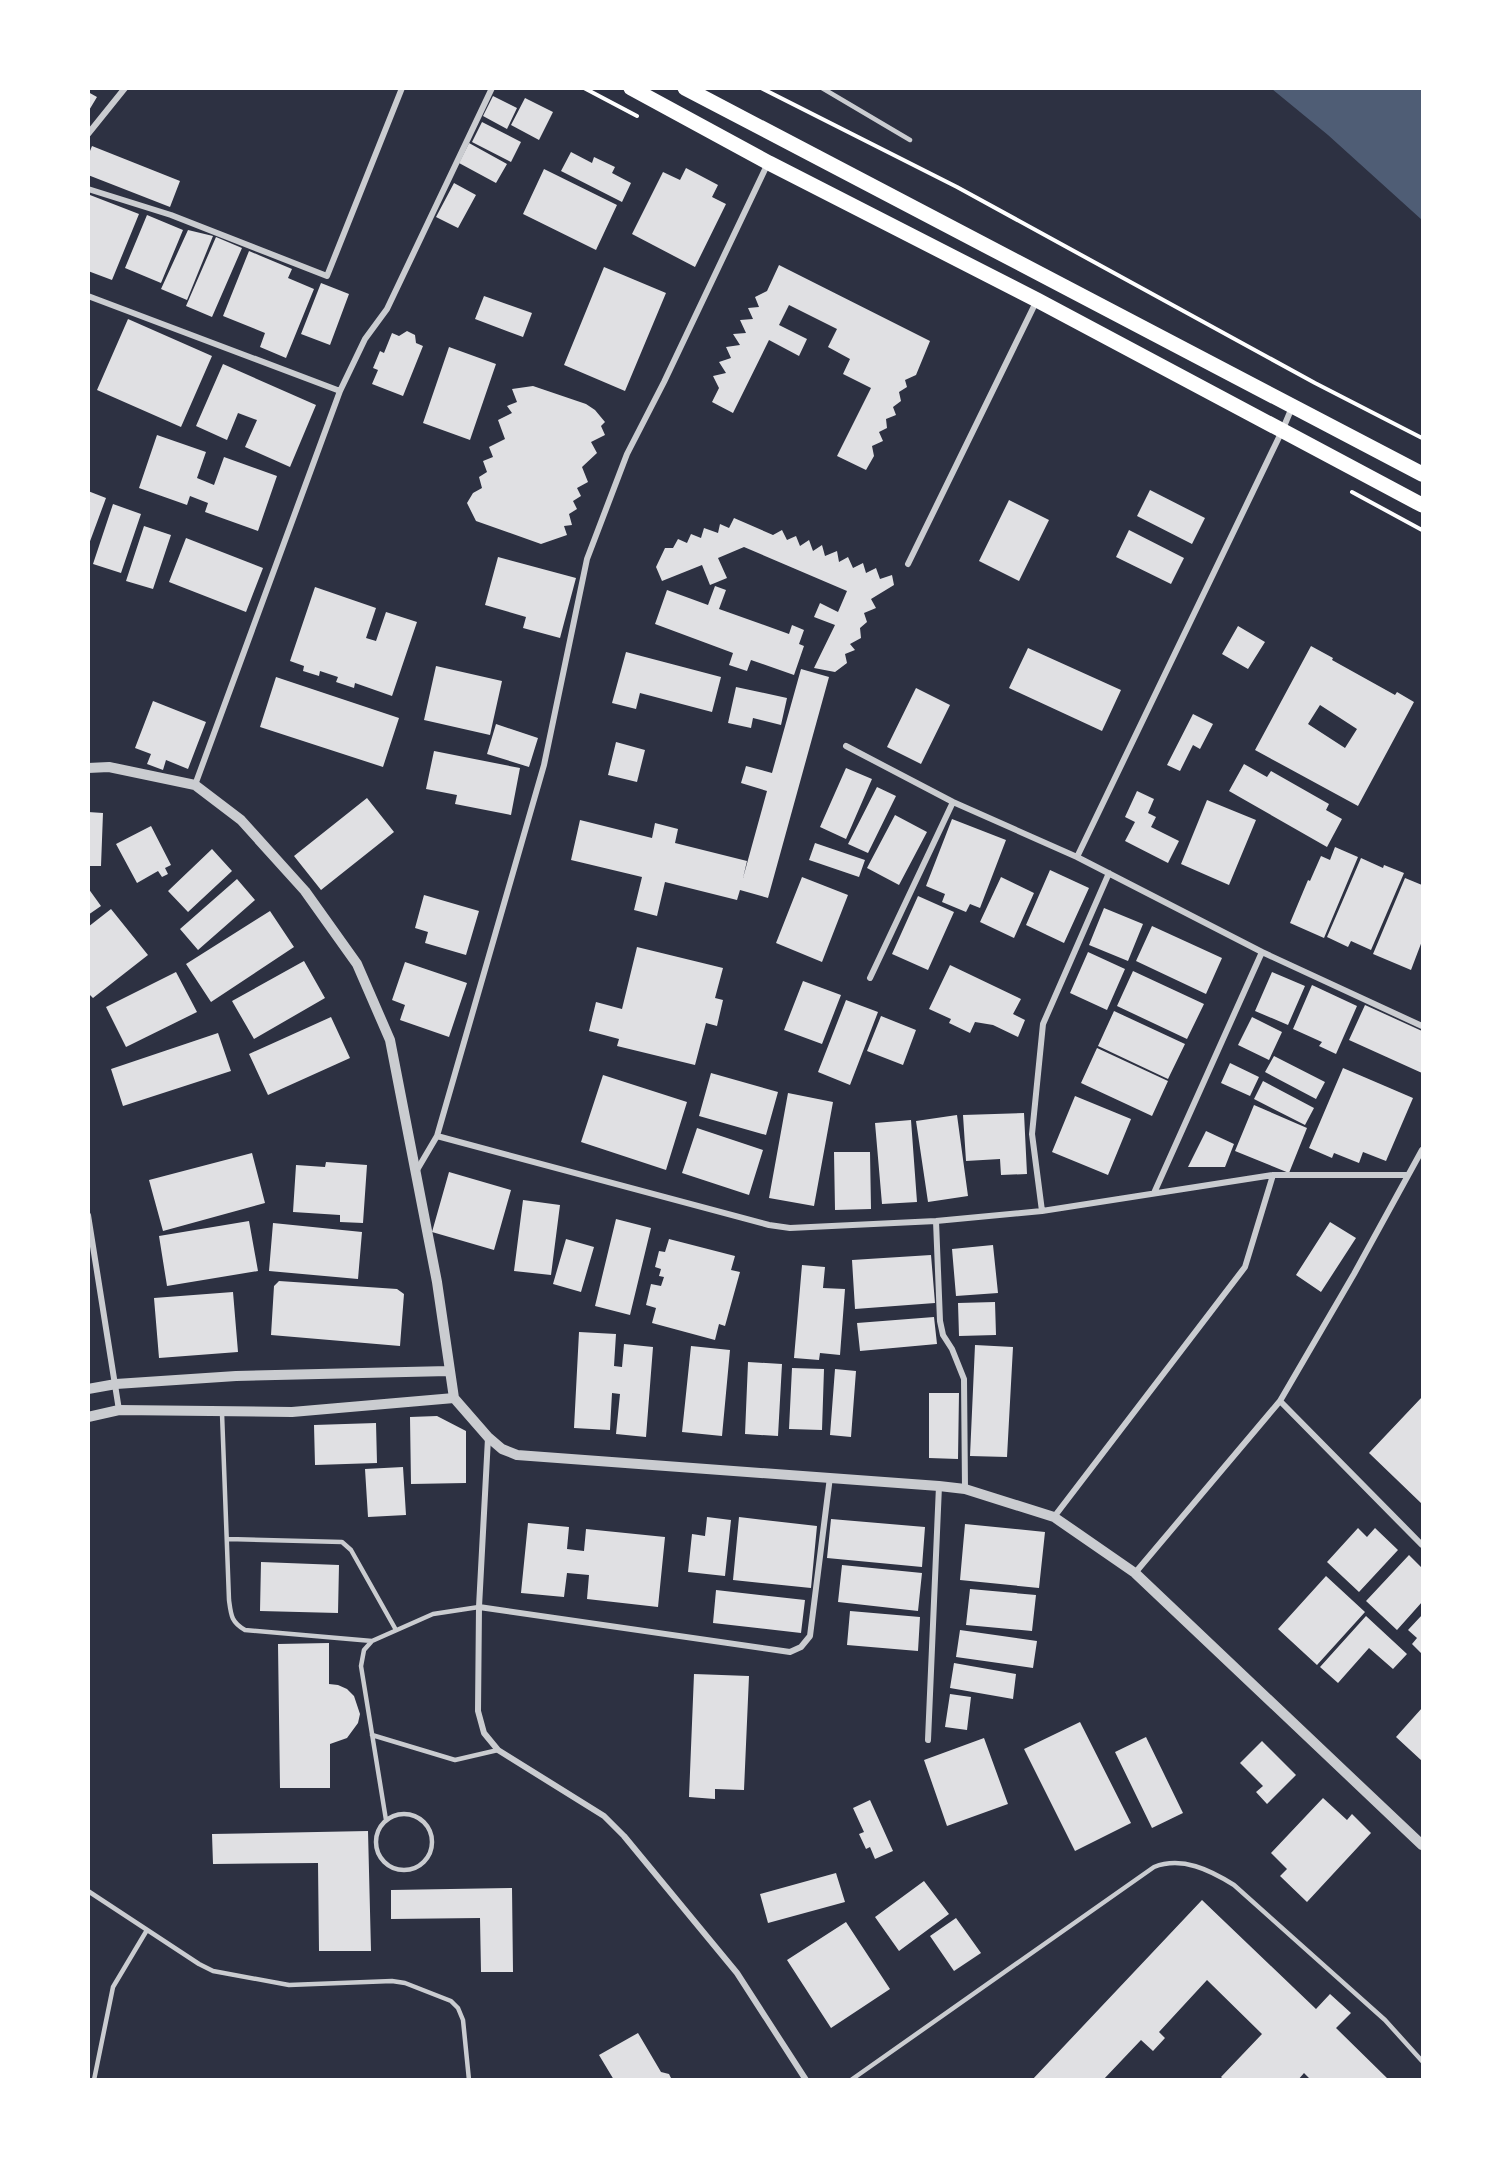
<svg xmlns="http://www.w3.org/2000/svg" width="1511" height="2168" font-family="'Asap Condensed',sans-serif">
<rect width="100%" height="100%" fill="#2d3142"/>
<path fill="#4f5d75" d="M1272,89H1422V220L1328,135Z"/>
<path fill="#e0e0e3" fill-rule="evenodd" d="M88,92L97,97L88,112Z
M493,96L517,108L507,129L483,116Z
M525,98L553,112L539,140L511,125Z
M482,122L521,142L511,162L472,142Z
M469,143L507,164L496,183L459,163Z
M92,146L180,181L170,207L88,175V156Z
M571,152L592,163L594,157L615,167L612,173L631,183L622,202L561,171Z
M686,168L718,185L712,197L726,204L695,267L632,234L663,172L680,180Z
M544,169L617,205L596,250L523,214Z
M454,183L476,195L458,228L436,217Z
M90,195L139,214L112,280L88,271Z
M147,215L183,230L161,283L125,268Z
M188,230L213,236L187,300L161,289Z
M216,237L242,248L212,317L186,306Z
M249,251L292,269L288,278L314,289L286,358L260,347L265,333L223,316Z
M779,265L930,341L916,375L905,380L907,387L899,392L901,401L893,407L896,415L886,419L887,428L879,432L883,441L872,446L874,456L866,470L837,456L871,388L843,374L850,359L828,347L837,329L789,305L779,325L807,339L799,356L769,340L733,413L712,402L719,388L713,376L726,373L719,362L731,358L726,347L740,345L733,334L746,333L740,320L753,319L748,308L759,307L755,297L767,291Z
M604,267L666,293L625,391L564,365Z
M321,283L349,294L330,345L301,334Z
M484,296L532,313L523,337L475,319Z
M128,319L212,356L181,427L97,390Z
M407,331L415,335L416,343L423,346L403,396L372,384L378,370L373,368L380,351L384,353L392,333L399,336Z
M449,347L496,364L470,440L423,423Z
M223,364L316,405L290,467L245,447L257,420L238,413L227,440L196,426Z
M533,386L586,404L595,410L605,422L601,426L605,435L591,442L597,453L582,467L588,482L577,488L581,496L573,501L577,509L569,514L572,525L564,526L567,535L541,544L476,521L467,503L473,493L482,488L479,477L487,472L483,461L493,457L489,447L505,439L498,420L512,413L507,406L517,402L512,389Z
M157,435L206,452L197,478L214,485L224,457L277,476L258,531L205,512L208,503L190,496L187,505L139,488Z
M1150,490L1205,518L1192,544L1137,516Z
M88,491L106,498L89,544H88Z
M1009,500L1049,520L1019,581L979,561Z
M113,504L141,514L121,573L93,564Z
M734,518L773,535L782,530L787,540L796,536L800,546L809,540L813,551L822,545L825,556L837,551L839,562L848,557L853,568L863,563L866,573L876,568L880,579L892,575L894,585L871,599L876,608L864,613L867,622L860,628L861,638L850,644L855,650L845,654L847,663L835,672L814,668L835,625L814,617L820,603L838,612L847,591L744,547L718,558L727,578L710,585L702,565L662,581L656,567L665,548H673L678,539L687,543L691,534L701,538L704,528L718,533L720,524L729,528Z
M144,526L171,535L153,589L126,581Z
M1129,530L1184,558L1171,584L1116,557Z
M186,538L263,568L246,612L169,582Z
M498,557L576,578L560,638L523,628L526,617L485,605Z
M715,586L726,590L719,609L789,634L792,625L804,630L799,644L804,646L794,675L751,660L747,671L729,665L733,653L655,624L667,590L708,605Z
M315,587L376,608L366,638L376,641L386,612L417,622L392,696L355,683L354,688L336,682L338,677L320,671L319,676L303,671L304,666L290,661Z
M1238,626L1265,642L1248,669L1222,654Z
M1311,646L1333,658L1332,660L1395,695L1397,692L1414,702L1358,806L1255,750ZM1320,705L1357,729L1345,748L1308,724Z
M1028,648L1121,690L1102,731L1009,688Z
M626,652L721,677L712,712L640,693L636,709L612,703Z
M436,666L502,681L490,735L424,720Z
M801,669L829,677L768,898L740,890L737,900L665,882L657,916L634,910L642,877L571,860L580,820L652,838L655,823L678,829L675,843L747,861L743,878L767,791L741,783L746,766L772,773Z
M276,677L399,718L383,767L260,727Z
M736,687L787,698L781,725L753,718L751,728L728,723Z
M916,688L950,705L921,764L887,747Z
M153,701L206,722L188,769L166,760L163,770L147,764L151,754L135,748Z
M1193,714L1213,724L1200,749L1193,745L1180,771L1167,765Z
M496,724L538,738L529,767L487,754Z
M616,742L645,750L637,782L608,775Z
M434,751L520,768L511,815L455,804L457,795L426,789Z
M1244,764L1267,777L1271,771L1329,804L1326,810L1342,819L1327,847L1229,791Z
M846,768L872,779L846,839L820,827Z
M877,787L896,796L868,853L848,844Z
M1137,791L1154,799L1148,813L1156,817L1151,827L1179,841L1168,863L1125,841L1135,822L1125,817Z
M367,798L394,832L321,890L294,856Z
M1207,800L1256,820L1229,885L1181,864Z
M88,812L103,813L101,866H88Z
M895,815L927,832L899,885L867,868Z
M952,819L1006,840L980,908L970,904L966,912L942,902L945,894L926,886Z
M151,826L171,865L165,868L168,874L162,877L158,871L137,883L116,844Z
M815,843L865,860L859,877L809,860Z
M1335,847L1358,857L1324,938L1290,923L1308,880L1310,881L1321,856L1330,860Z
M212,849L232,871L188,912L168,891Z
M1361,858L1383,868L1384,865L1404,873L1371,950L1351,941L1348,947L1327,937Z
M1050,870L1089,888L1064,943L1026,925Z
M802,877L848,895L822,962L776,943Z
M1001,877L1034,893L1014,938L980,922Z
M1405,878L1422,885V941L1411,970L1373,954Z
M237,879L255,900L198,950L180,929Z
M88,888L101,906L88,915Z
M424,895L479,911L466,955L425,943L428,932L415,928Z
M918,896L954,912L928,970L892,954Z
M1104,908L1143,924L1128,961L1089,945Z
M111,909L148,955L93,998L88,993V927Z
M270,911L294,947L211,1002L186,964Z
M1152,926L1222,958L1206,994L1136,961Z
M637,947L723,968L715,998L723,1000L717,1026L706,1023L695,1065L617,1046L619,1039L589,1031L596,1002L622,1009Z
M1088,952L1125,969L1107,1010L1070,993Z
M304,961L325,998L254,1039L232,1001Z
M405,962L467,983L449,1037L400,1020L405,1005L392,1000Z
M950,965L1021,999L1013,1014L1025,1020L1018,1037L993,1025L975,1022L970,1033L949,1023L951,1019L929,1009Z
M1133,971L1204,1004L1187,1039L1117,1006Z
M176,972L197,1012L126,1047L106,1007Z
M1272,972L1305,986L1288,1025L1255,1011Z
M803,981L841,995L822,1044L784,1030Z
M1312,985L1357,1006L1336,1054L1319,1046L1322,1042L1293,1029Z
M846,1000L878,1012L850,1085L818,1072Z
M1365,1005L1422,1031V1073L1349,1040Z
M1114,1011L1185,1044L1168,1079L1098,1046Z
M881,1016L916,1030L903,1065L867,1051Z
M331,1017L350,1058L268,1095L249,1054Z
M1252,1017L1282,1032L1269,1060L1238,1045Z
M218,1033L231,1071L123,1106L111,1069Z
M1097,1048L1168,1081L1152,1116L1081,1083Z
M1274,1056L1325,1082L1316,1099L1265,1072Z
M1230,1063L1259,1077L1250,1096L1221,1083Z
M1343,1068L1413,1098L1386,1161L1363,1152L1359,1163L1334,1153L1332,1158L1309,1148Z
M711,1073L778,1092L766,1135L699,1116Z
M603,1075L687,1102L666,1170L581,1142Z
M1263,1081L1314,1108L1305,1125L1254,1099Z
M788,1093L833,1102L814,1206L769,1198Z
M1075,1096L1131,1119L1108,1175L1052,1152Z
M1254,1105L1307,1128L1289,1173L1235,1151Z
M1024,1113L1027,1174L1001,1175L1000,1159L966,1161L963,1115Z
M957,1115L968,1196L928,1202L916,1121Z
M911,1120L917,1202L882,1204L875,1123Z
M697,1128L763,1150L749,1195L682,1173Z
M1206,1131L1234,1144L1225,1167H1188Z
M834,1152H870L871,1209L835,1210Z
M252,1153L265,1203L163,1231L149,1180Z
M326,1162L367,1165L363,1223L340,1222V1215L293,1212L296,1165L325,1167Z
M449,1172L511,1190L494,1250L432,1232Z
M523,1200L560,1205L551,1275L514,1271Z
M616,1219L651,1228L630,1315L595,1306Z
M249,1221L258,1271L167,1286L159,1236Z
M1330,1222L1356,1238L1321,1292L1296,1275Z
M273,1223L362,1232L358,1279L269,1271Z
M566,1239L594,1247L581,1292L553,1284Z
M669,1239L735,1256L731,1270L740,1272L725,1326L719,1324L715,1340L652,1323L656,1308L646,1305L651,1284L661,1286L664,1277L659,1276L661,1269L655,1267L659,1251L665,1252Z
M993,1245L998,1293L956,1296L952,1249Z
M931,1255L935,1303L855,1309L852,1260Z
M802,1265L825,1267L823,1288L845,1289L840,1355L820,1353L819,1360L794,1358Z
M279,1281L397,1289L404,1294L400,1346L271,1335L274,1286Z
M233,1292L238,1352L159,1358L154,1298Z
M995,1302L996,1335L959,1336L958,1303Z
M934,1317L937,1344L860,1351L857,1323Z
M579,1332L616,1334L614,1366L622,1367L624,1344L653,1347L646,1437L616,1434L620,1394L612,1393L610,1430L574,1428Z
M975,1345L1013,1347L1007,1457L970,1456Z
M691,1346L730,1350L722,1436L682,1432Z
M748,1362L782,1364L778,1436L745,1434Z
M792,1368L824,1369L822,1430L789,1429Z
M835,1369L856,1371L851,1437L830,1435Z
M929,1393H959L958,1459L929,1458Z
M1422,1397V1504L1369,1453Z
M437,1416L466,1431V1483L411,1484L410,1417Z
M376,1423L377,1463L315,1465L314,1425Z
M403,1467L406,1515L368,1517L365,1469Z
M707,1517L731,1520L725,1576L688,1572L692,1534L705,1536Z
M739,1517L817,1526L811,1588L733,1580Z
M831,1519L925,1527L922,1567L827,1558Z
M528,1523L569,1527L567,1549L584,1551L586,1529L665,1537L658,1607L587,1599L589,1575L567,1573L564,1597L521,1593Z
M965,1524L1045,1532L1039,1588L960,1580Z
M1358,1528L1367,1537L1375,1528L1398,1550L1359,1592L1327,1562Z
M1409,1555L1422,1568V1602L1397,1630L1366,1601Z
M261,1562L339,1565L338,1613L260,1611Z
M842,1565L922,1573L918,1611L838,1602Z
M1326,1576L1365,1612L1317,1665L1278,1629Z
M970,1589L1036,1595L1032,1631L966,1625Z
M716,1590L805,1600L801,1633L713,1623Z
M850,1611L920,1617L918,1651L847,1645Z
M1422,1615V1654L1412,1644L1417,1638L1408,1630Z
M1366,1616L1407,1654L1393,1669L1369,1648L1338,1683L1320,1667Z
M960,1630L1037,1641L1033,1668L956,1657Z
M329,1643V1684L338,1685L347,1689L354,1696L360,1714L358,1723L347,1738L330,1744V1788H280L278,1644Z
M954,1663L1016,1674L1013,1699L950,1688Z
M694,1674L749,1676L744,1790L715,1789V1799L689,1797Z
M950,1694L971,1697L967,1730L945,1727Z
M1422,1708V1761L1396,1737Z
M1080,1722L1131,1823L1075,1851L1024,1749Z
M1146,1737L1183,1813L1152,1828L1115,1752Z
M984,1738L1008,1804L947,1826L924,1760Z
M1262,1741L1296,1775L1267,1804L1256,1792L1263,1786L1240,1763Z
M1323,1798L1347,1820L1352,1814L1371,1833L1307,1902L1280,1876L1287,1869L1271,1853Z
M870,1800L893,1851L875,1859L870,1847L866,1849L859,1834L864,1832L853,1808Z
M368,1831L371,1951H319L318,1863L213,1864L212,1834Z
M836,1873L845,1902L768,1923L760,1894Z
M924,1881L949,1914L899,1951L875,1917Z
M512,1888L513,1972H481L480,1918L391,1919V1890Z
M1202,1900L1316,2009L1330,1994L1351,2013L1336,2028L1389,2080H1311L1304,2073L1298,2080H1224L1221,2077L1262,2034L1207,1980L1159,2032L1165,2038L1153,2051L1141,2040L1103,2080H1032Z
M956,1918L981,1953L954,1971L930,1936Z
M846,1922L890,1989L831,2028L787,1960Z
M638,2033L661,2072L669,2074L672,2080H614L599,2055Z"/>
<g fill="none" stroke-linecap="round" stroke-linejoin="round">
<path stroke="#fff" stroke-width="4" d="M584,88L637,116
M761,88L957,187L1315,383L1422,438
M1352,492L1422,530"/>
<path stroke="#caccd0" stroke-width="4.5" d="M822,88L910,140
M222,1413L229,1600C231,1615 231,1622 245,1630L372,1641
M228,1539L342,1542L351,1550L396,1630
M372,1735L455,1760L498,1750
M376 1842a28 28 0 1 1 56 0a28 28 0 1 1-56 0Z
M386,1820L361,1666L364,1650L372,1641L433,1614L479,1607
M88,1891L199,1964L213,1971L289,1985L392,1981L405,1983L451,2001L458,2008L463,2020L469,2080
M94,2080L113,1987L147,1930
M851,2080L1154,1867C1182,1856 1210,1870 1234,1885L1385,2020L1422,2061"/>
<path stroke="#caccd0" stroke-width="6" d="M88,134L125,88
M88,189L171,215L327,276L402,88
M88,296L340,391
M908,564L1037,300
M846,746L953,802L1077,857L1262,952L1154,1193
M195,785L340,391L365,339L387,309L492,88
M1077,857L1282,431L1293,405
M1262,952L1422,1026
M870,978L953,802
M437,1136L769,1225L790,1228L936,1221L1042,1211L1273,1175H1408
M417,1170L437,1136L544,765L587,559L627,454L664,382L768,163
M1042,1211L1032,1134L1043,1024L1109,873
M88,1215L119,1410
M936,1221L940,1321L943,1335L952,1349L964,1379L965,1489
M1280,1401L1422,1545
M488,1438L479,1607L478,1711L484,1733L498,1750L604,1816L624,1836L737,1973L806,2080
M1054,1517L1245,1267L1273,1175
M1135,1573L1280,1401L1354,1274L1422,1150
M479,1607L790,1652L801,1647L810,1636L830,1477
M928,1740L939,1486"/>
<path stroke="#caccd0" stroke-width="10" d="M88,768L109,767L195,785L241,820L305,891L357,964L390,1040L437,1282L454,1398L488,1437L502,1449L517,1455L939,1486L965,1489L1054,1517L1135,1573L1422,1845
M88,1389L116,1384L236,1376L449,1371
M88,1417L119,1410L292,1412L454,1398"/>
<path stroke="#fff" stroke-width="15" d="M631,88L769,163L1037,300L1422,505
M685,88L1422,474"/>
</g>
<rect width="1511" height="2168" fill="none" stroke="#ffffff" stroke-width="180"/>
</svg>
